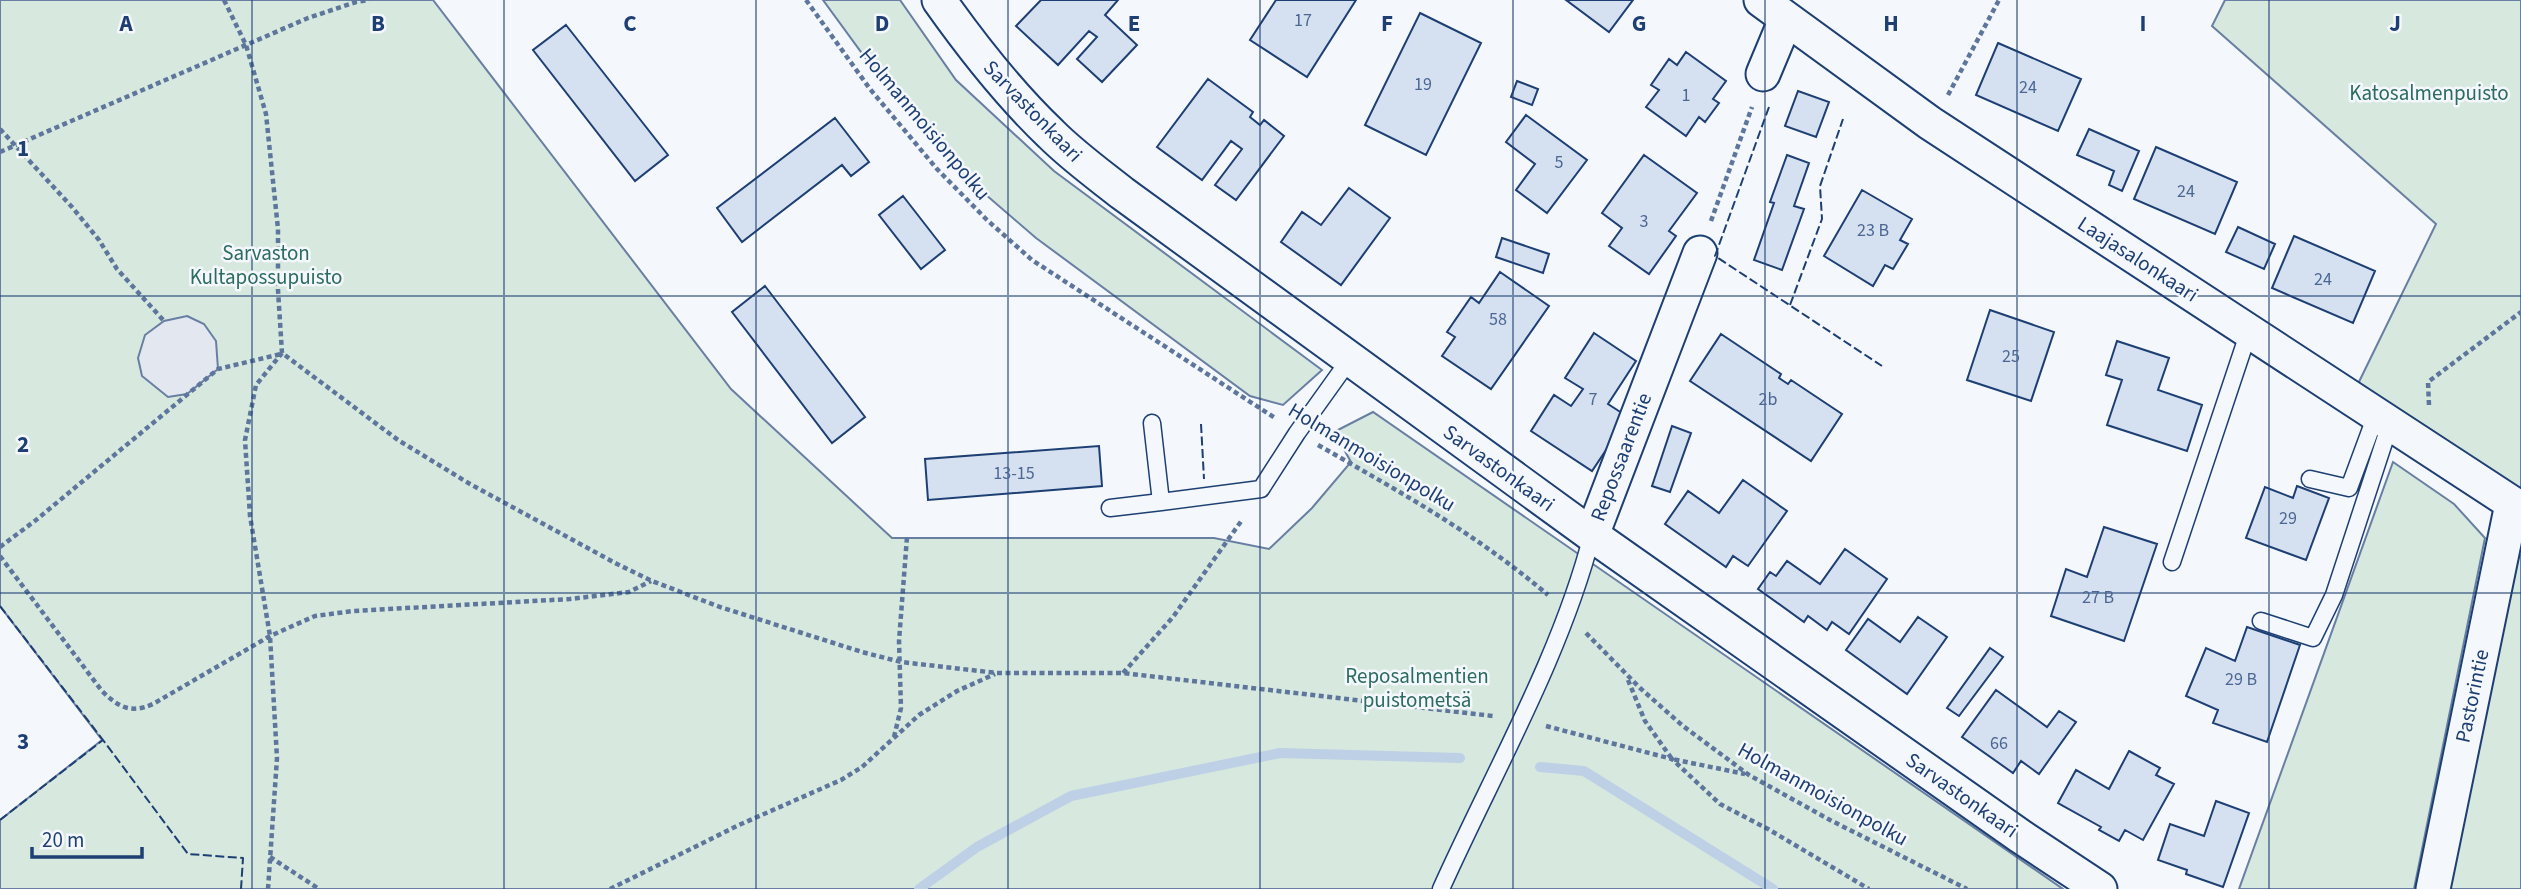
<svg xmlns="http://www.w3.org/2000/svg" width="2521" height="889" font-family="'Source Sans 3',sans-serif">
<rect width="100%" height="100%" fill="#f4f7fb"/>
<path fill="#d7e8df" stroke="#687fa3" stroke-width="2" d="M0,0H433L731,389L892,538H1214L1269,549L1312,508L1351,462L1334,432L1373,412L2063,889H0V820L102,740L0,606Z
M823,0H900L956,80L1054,171L1322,370L1283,405L1250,396L1036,238L963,175L891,93Z
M2225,0H2521V491L2356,388L2436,224L2212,26Z
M2393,462L2454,504L2485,538L2414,889H2239Z
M2519,555H2521V889H2449Z"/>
<path fill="#e3e8f0" stroke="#687fa3" stroke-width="2" d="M187,316L204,324L216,341L218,369L187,394L168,397L142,376L138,358L145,335L164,321Z"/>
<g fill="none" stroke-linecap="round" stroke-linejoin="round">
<path stroke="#bed0e5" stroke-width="10" d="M1540,767L1584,771L1773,889
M919,889L977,847L1071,796L1280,753L1460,758"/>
</g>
<path fill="#d5e0f0" stroke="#1d3f73" stroke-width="2" d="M1041,0H1118L1105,15L1137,45L1102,82L1077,59L1097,37L1089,31L1058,65L1016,26Z
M1276,0H1356L1307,77L1250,40Z
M1566,0H1633L1609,32Z
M1420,13L1481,43L1426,155L1365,125Z
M566,25L668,155L635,181L533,50Z
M1998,43L2081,79L2058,131L1976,95Z
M1686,52L1726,81L1713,99L1719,103L1705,122L1699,117L1686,136L1646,107L1659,90L1651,85L1669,59L1677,65Z
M1208,79L1253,112L1250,117L1260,125L1264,120L1284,136L1236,200L1215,185L1242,149L1231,141L1202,180L1157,147Z
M1517,81L1538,89L1532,105L1511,97Z
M1798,91L1829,102L1816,137L1785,126Z
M1526,115L1587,160L1547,213L1516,190L1535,164L1506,142Z
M835,118L869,162L851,176L842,165L742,242L717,208Z
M2089,129L2139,151L2122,191L2109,185L2114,171L2077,155Z
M2156,147L2237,182L2215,234L2134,199Z
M1644,155L1697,193L1669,231L1676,236L1649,274L1609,246L1622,228L1602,213Z
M1787,155L1809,163L1794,206L1804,209L1782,270L1754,260L1774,203L1770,202Z
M1349,188L1390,218L1341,285L1281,242L1302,212L1321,225Z
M1862,190L1912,219L1900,240L1908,244L1893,269L1885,265L1873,286L1824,256Z
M903,196L945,250L921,269L879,215Z
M2238,227L2275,244L2264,269L2226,252Z
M2294,236L2375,271L2353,323L2272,288Z
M1502,238L1549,254L1543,273L1496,257Z
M1500,272L1549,306L1491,389L1442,356L1455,337L1447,332L1471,297L1479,303Z
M765,286L865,417L832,443L732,312Z
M1990,310L2054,332L2031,401L1967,380Z
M1594,333L1636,361L1608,404L1628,417L1592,471L1531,431L1554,395L1571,406L1583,389L1565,378Z
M1721,334L1781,374L1779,378L1788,384L1791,380L1842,414L1811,461L1690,381Z
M2117,341L2169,358L2158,390L2202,405L2187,451L2107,425L2122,380L2106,375Z
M1672,426L1691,433L1670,492L1652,486Z
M1099,446L1102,486L928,500L925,459Z
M1743,480L1787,511L1748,566L1733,556L1726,567L1665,524L1688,491L1719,513Z
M2297,486L2329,498L2306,560L2246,538L2265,487L2293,498Z
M2104,527L2157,544L2124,641L2051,616L2066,569L2087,577Z
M1845,549L1887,579L1849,634L1832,622L1827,630L1808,616L1804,622L1758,589L1770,572L1776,576L1787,561L1820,584Z
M1918,617L1947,637L1907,694L1846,650L1868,619L1900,642Z
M2247,627L2300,645L2267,742L2213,723L2218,710L2186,696L2206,648L2235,661Z
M1990,648L2003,657L1959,716L1947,708Z
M1996,690L2047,727L2059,711L2076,722L2039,774L2021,761L2013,773L1962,737Z
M2129,751L2160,768L2156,775L2174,784L2143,840L2125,830L2119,841L2099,830L2101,827L2058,803L2076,770L2109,789Z
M2216,801L2249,813L2223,887L2186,874L2187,870L2158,860L2170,824L2204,836Z"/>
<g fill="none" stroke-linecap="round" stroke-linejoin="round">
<g stroke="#1d3f73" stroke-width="19">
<path id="lane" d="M1152,423L1161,502L1261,489L1297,433L1350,359
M2310,479L2349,488L2376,415
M1110,508L1161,502
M2172,562L2249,331
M2261,621L2313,638L2334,595L2390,424
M1441,889C1492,775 1561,656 1592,535"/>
</g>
<g stroke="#1d3f73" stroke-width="37">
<path id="street" d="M939,0C973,48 1008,93 1051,134C1073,156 1098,174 1122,193L1592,535L2020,836L2100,889
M1761,0L1930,123L2521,509
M1763,74L1786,19
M1592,535L1700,253
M2433,889L2512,504"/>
</g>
<path stroke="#5e769c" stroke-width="4.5" stroke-dasharray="5 3.5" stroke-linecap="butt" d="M224,0L246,45L266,114L278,229V290L282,353L398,440L470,484L617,564L652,581L720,607L862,652L901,662L997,673H1123L1493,716
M806,0L870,89L937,169L987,220L1032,260L1275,418
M1948,95L1999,0
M0,129L72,207L99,240L117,269L164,321
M0,152L308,18L356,2L369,0
M1711,221L1752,107
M2429,405L2428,382L2521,312
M1318,445C1400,492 1475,533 1548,595
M0,547L36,520L218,369L281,354
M0,556L102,691C118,707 131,714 153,704L270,636L315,616L353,611L570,599L629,592L651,581
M1586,633L1640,688L1683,726L1749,775L1830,820L1967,889
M1123,673L1173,617L1242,520
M1628,680L1645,721L1672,759L1745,774
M1546,726L1672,759L1720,804L1768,829L1869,889
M894,737L901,708L899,641L907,537
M270,857L319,889
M268,889L277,758L270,636L250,516L245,440L256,385L282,353
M610,889L739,825L841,780L862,767L919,715L957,691L995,674"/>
<use href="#lane" stroke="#f4f7fb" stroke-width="16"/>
<use href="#street" stroke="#f4f7fb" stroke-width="33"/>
<path stroke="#1d3f73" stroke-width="2" stroke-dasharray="9 3.5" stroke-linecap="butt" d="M1769,107L1715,256L1882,366
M1790,305L1822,219L1820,186L1843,119
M1201,424L1204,479
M0,606L103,740
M0,820L103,740L188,854L243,858L241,889"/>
</g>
<path fill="none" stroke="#1d3f73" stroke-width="2" stroke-opacity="0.55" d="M252,0V889M504,0V889M756,0V889M1008,0V889M1260,0V889M1513,0V889M1765,0V889M2017,0V889M2269,0V889M0,296H2521M0,593H2521"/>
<g text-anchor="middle" stroke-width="5" stroke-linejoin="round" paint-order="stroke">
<g font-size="18" fill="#4b6792">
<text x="1303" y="26">17</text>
<text x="1423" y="90">19</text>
<text x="2028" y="93">24</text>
<text x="1686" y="101">1</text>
<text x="1559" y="168">5</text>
<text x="2186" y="197">24</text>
<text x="1644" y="227">3</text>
<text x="1873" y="236">23 B</text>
<text x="2323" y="285">24</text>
<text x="1498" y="325">58</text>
<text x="2011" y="362">25</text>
<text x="1593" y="405">7</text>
<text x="1768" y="405">2b</text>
<text x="1014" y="479">13-15</text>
<text x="2288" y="524">29</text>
<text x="2098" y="603">27 B</text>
<text x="2241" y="685">29 B</text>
<text x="1999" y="749">66</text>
</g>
<g font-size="21" fill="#2c6c60" stroke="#f4f7fb">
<text x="2429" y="100">Katosalmenpuisto</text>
<text x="266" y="260">Sarvaston<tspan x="266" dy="24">Kultapossupuisto</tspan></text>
<text x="1417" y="683">Reposalmentien<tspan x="1417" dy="24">puistometsä</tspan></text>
</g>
<g font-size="21" fill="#1d3f73" stroke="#f4f7fb">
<text transform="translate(1033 111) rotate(46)" y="7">Sarvastonkaari</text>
<text transform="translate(925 124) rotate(50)" y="7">Holmanmoisionpolku</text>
<text transform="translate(2138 259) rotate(33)" y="7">Laajasalonkaari</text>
<text transform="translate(1372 457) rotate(31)" y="7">Holmanmoisionpolku</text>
<text transform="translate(1621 457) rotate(-69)" y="7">Repossaarentie</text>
<text transform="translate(1499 468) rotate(36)" y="7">Sarvastonkaari</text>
<text transform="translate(2472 696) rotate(-78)" y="7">Pastorintie</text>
<text transform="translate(1823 794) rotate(29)" y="7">Holmanmoisionpolku</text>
<text transform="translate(1962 795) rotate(35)" y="7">Sarvastonkaari</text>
</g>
</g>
<g font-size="23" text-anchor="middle" font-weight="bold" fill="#1d3f73" stroke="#f4f7fb" stroke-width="5" stroke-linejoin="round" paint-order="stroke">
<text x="126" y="31">A</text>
<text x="378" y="31">B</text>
<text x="630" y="31">C</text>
<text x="882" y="31">D</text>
<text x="1134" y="31">E</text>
<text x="1387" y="31">F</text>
<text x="1639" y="31">G</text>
<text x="1891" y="31">H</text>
<text x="2143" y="31">I</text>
<text x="2395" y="31">J</text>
<text x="23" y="156">1</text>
<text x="23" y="452">2</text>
<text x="23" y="749">3</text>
</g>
<path d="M32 847v10h110v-10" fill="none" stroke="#1d3f73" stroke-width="3.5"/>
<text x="42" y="847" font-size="21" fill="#1d3f73" stroke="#f4f7fb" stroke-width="5" paint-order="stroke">20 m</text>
</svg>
